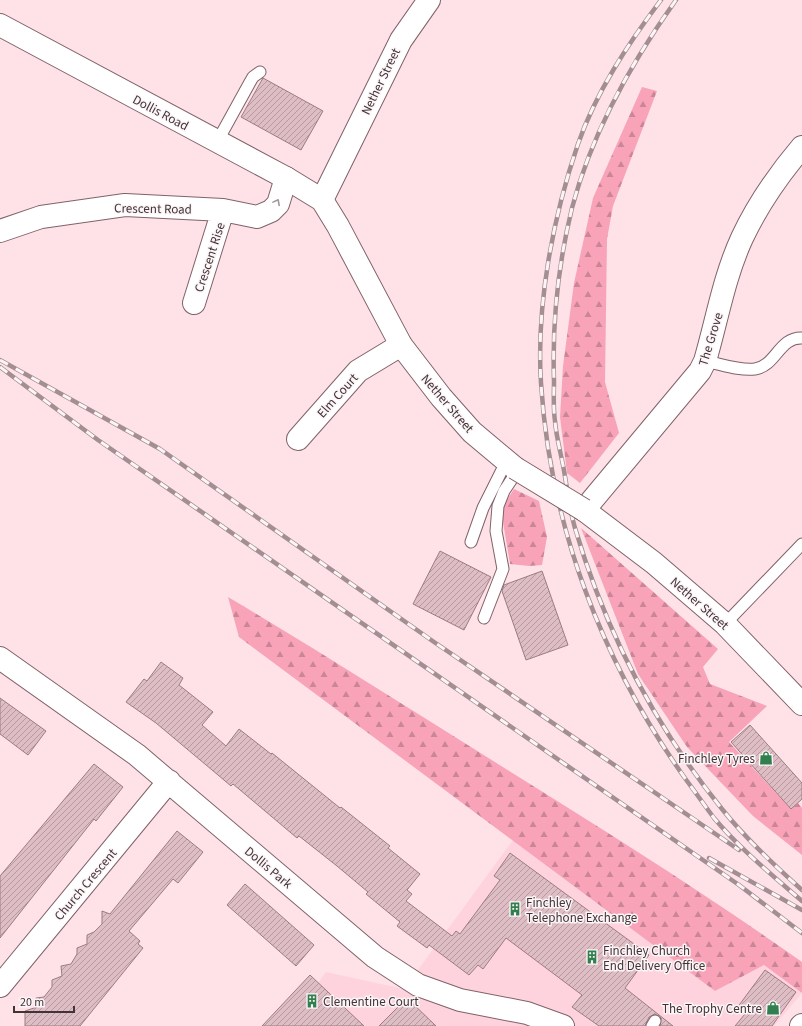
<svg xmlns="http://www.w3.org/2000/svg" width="802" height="1026" font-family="'Source Sans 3',sans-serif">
<defs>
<pattern id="forest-firs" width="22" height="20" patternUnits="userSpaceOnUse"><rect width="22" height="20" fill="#f8a3b8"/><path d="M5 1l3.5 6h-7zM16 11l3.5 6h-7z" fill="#ca8596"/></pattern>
<pattern id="building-hatch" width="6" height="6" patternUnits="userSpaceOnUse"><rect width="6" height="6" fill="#dfbdc5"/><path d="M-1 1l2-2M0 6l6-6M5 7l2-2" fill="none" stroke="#b69aa1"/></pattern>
</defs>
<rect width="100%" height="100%" fill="#fee2e8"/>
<path fill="#fed3dd" d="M513,840L715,991L764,965L802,993L774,1026H287L326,972L404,989Z"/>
<path fill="url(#forest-firs)" d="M642,87L657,91L613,206L607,239L605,382L619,433L580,483L567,473L560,417L563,366L574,283L593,198Z
M514,489L539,501L547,537L542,565L529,566L510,564L503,522V506Z
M581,528L718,649L703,667L710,684L767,706L729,742L791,809L798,803L802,808V855L753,816L687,747L638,674Z
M228,597C319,651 408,708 498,764C601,828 703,892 802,962V993L764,965L715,991L239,637Z"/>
<path fill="url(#building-hatch)" stroke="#9b7c83" d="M263,78L323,111L301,150L241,117Z
M440,551L491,577L464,630L413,604Z
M542,571L568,645L526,660L502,591L504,585Z
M161,662L183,678L179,685L213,712L202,725L226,746L239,729L271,754L272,753L340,808L341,807L390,846L388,848L420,874L407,890L412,894L406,901L452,936L456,931L460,934L500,880L494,876L510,853L649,955L625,988L673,1026H660L661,1018L655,1014L649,1017L645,1026H599L572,1007L582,995L506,938L483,969L478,965L469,975L429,945L427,948L397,926L400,922L366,894L368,892L337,866L299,836L297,838L233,784L231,786L218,775L156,723L126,702L144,679L147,681Z
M0,698L46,731L28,755L0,734Z
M750,725L802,783V799L791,809L731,742Z
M94,764L123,787L96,821L94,819L0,938V876Z
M177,831L203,852L178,883L173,879L129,931L140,941L138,944L143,948L80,1026H25V1011L37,1007L36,998L44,997L52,987V980L62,976L61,966L71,964L77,954V948L87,944V935L94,932L102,924V911L110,914Z
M245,884L314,945L296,966L227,905Z
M765,970L796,992L772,1026H735L745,1014L737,1008Z
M310,975L364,1026H262Z
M407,998L436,1026H379Z"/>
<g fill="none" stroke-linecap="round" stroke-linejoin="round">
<g stroke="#806269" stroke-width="13">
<path id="service" d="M217,142L249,84L253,77L260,72
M705,361C721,364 739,371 755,369C776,366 779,337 802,338
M471,542L483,508L506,462
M484,618L503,569L496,531L498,506L504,491L518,470
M725,624L802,544
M652,1026L655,1021"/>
</g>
<g stroke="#806269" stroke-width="24">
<path id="minor" d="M0,231L41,217L125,205L223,210L257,217L271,211L278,204L286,178
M194,303L223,210
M298,439L358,371L401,345
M584,510L700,371L705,361C717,320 724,277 742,238C757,206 779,174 802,147
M0,658L137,755L375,957L418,985L460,1000L527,1013L563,1026
M0,986L169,781"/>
</g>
<g stroke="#806269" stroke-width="24">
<path id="tertiary" d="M322,200L401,40L429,0"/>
</g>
<g stroke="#806269" stroke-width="24">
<path id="secondary" d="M0,25L286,178L322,200L338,226L401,345L441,397L472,432L515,468
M584,510L654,563L725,624L802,704"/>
</g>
<g stroke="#806269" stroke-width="24">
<path id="primary" d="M801,1026L802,1025"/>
</g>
<use href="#service" stroke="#fff" stroke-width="11"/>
<use href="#minor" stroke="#fff" stroke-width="22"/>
<use href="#tertiary" stroke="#fff" stroke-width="22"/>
<use href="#secondary" stroke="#fff" stroke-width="22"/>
<use href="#primary" stroke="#fff" stroke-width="22"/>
<g stroke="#a38e92" stroke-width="4.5">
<path id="rail" d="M661,0C628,44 596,92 578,144C553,217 536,305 541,383C550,527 603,664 687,781C696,793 705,806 714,818C740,849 772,875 802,901
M676,0C631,63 592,132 572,208C558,265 552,322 554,381C554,394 553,408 555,421C556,435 560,450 563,465C567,486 569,508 575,528C605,630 655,726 722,809C745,838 774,865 802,890
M0,360L160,449L434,642L739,850
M0,367L98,440L739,885L802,933
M709,858L802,910"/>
</g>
<use href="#rail" stroke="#fcf5f7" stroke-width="3" stroke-dasharray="9" stroke-linecap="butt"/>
<g stroke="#806269" stroke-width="24" stroke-linecap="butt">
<path id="secondary-bridge" d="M515,468L584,510"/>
</g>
<use href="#secondary-bridge" stroke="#fff" stroke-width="22"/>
</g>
<defs><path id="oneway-chevron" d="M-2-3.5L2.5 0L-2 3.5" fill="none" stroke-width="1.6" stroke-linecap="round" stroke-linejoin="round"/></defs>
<use stroke="#a0999a" href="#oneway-chevron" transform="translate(277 202) rotate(-62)"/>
<defs>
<g id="shop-bare" transform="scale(1.08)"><path d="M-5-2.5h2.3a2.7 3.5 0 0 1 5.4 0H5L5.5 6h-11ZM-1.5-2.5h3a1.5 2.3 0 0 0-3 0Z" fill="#317f4e" stroke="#fcf5f7" stroke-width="2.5" paint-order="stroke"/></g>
<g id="building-bare" transform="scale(1.08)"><path d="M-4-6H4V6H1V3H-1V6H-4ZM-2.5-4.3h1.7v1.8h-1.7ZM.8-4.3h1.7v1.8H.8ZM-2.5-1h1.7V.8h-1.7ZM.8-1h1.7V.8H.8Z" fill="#317f4e" stroke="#fcf5f7" stroke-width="2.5" paint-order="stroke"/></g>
</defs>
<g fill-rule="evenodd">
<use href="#shop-bare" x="766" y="758"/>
<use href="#building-bare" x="515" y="909"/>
<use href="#building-bare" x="592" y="957"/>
<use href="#building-bare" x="312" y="1001"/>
<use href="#shop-bare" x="773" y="1008"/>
</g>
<g text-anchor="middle" stroke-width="3" stroke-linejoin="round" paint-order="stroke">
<g font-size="13" fill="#413336" stroke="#fcf5f7">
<text transform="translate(380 81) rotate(-64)" y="5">Nether Street</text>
<text transform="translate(161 112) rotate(28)" y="5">Dollis Road</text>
<text transform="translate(153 208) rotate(1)" y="5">Crescent Road</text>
<text transform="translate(209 257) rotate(-72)" y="5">Crescent Rise</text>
<text transform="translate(710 339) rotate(-73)" y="5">The Grove</text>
<text transform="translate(337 395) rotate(-48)" y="5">Elm Court</text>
<text transform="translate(448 403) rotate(49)" y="5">Nether Street</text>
<text transform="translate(700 603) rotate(41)" y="5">Nether Street</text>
<text transform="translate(269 867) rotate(40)" y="5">Dollis Park</text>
<text transform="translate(85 884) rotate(-50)" y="5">Church Crescent</text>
</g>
<g font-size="13" fill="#413336" stroke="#fcf5f7" text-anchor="start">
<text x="755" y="763" text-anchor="end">Finchley Tyres</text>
<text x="526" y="907">Finchley<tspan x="526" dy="15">Telephone Exchange</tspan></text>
<text x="603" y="955">Finchley Church<tspan x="603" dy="15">End Delivery Office</tspan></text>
<text x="323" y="1006">Clementine Court</text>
<text x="762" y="1013" text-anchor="end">The Trophy Centre</text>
</g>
</g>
<path d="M14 1006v6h60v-6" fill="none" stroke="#413336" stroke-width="2"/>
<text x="20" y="1006" font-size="12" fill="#413336" stroke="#fcf5f7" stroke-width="3" paint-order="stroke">20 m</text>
</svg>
